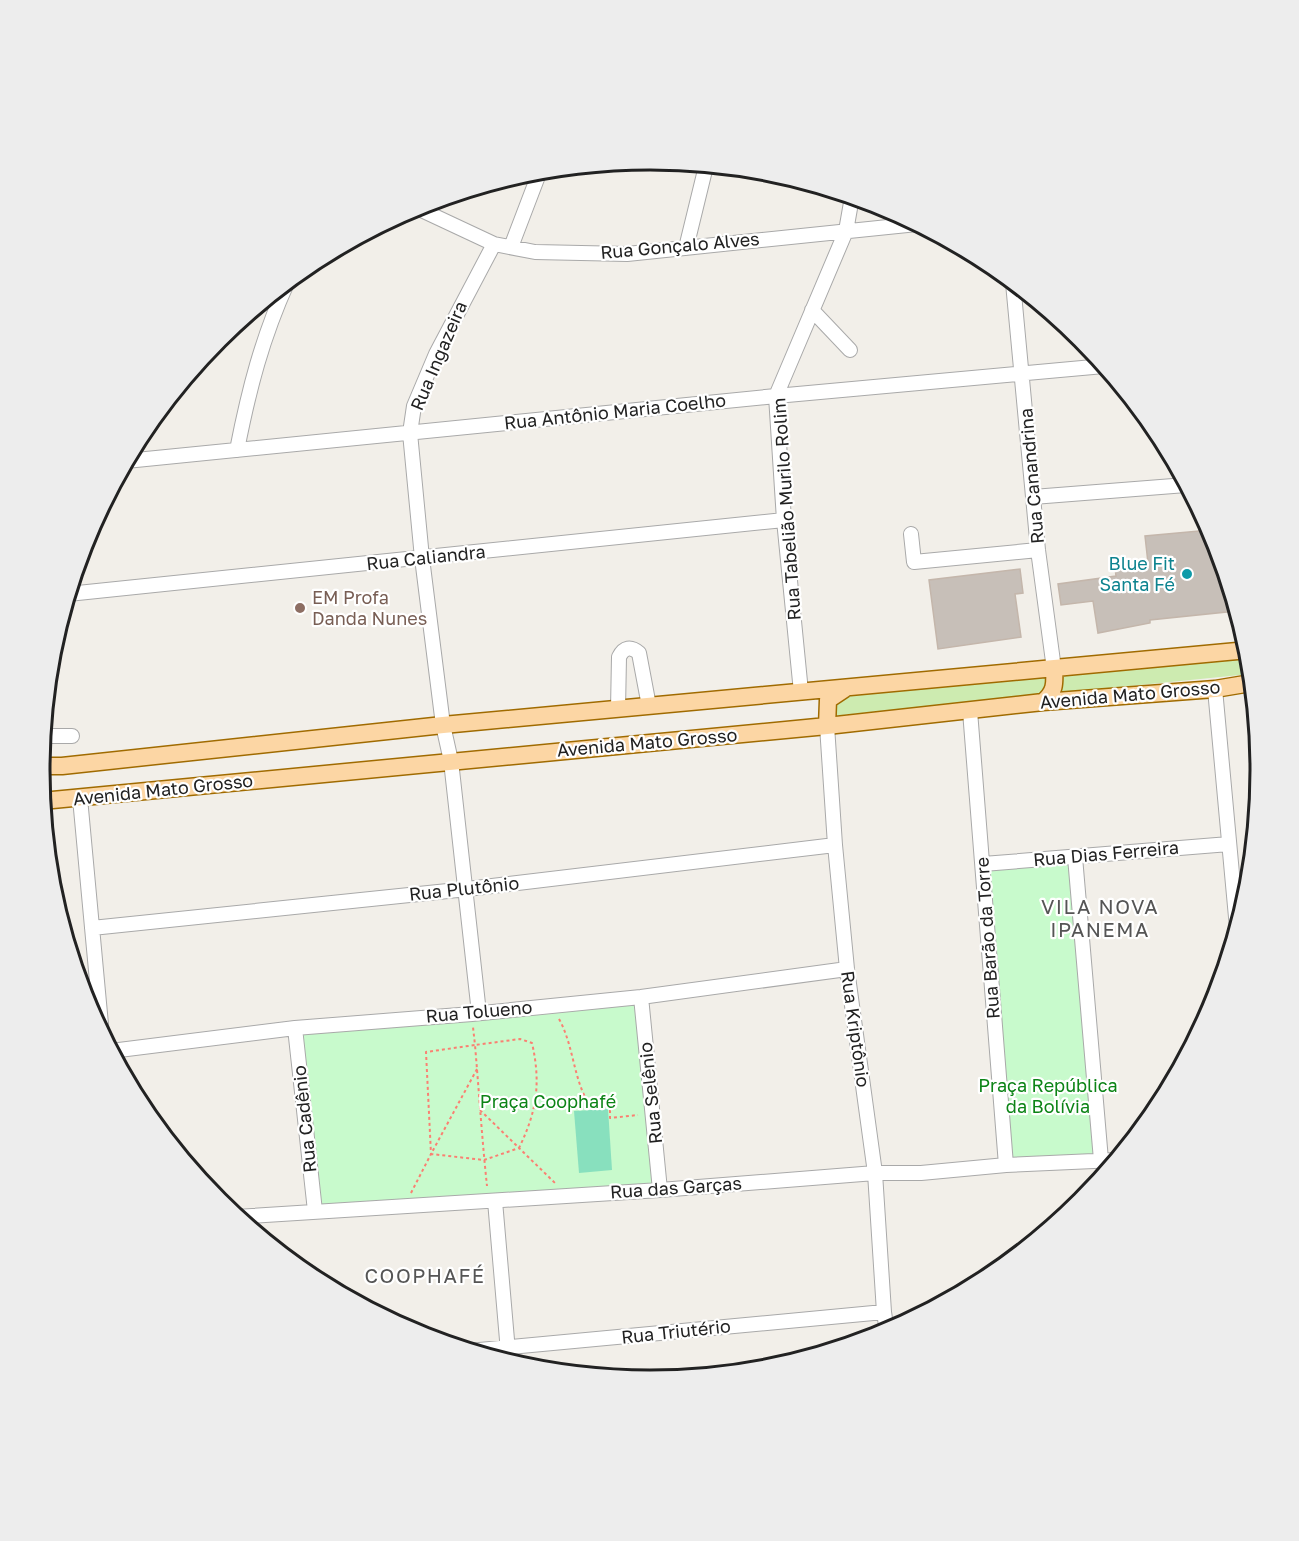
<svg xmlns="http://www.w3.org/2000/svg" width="1299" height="1541" font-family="'Golos Text',sans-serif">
<rect width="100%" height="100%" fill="#f2efe9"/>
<path fill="#cdebb0" d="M1249,653L1250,674L823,717L821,695Z"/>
<path fill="#c8facc" d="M1075,857L1101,1160L1006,1165L983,864Z
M641,997L660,1190L315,1211L295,1028Z"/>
<path fill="#88e0be" d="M608,1109L612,1170L579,1173L574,1111Z"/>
<path fill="#c7bfb8" stroke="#c4b6ab" stroke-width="1.5" d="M1210,530L1236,611L1150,620V623L1098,633L1093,601L1061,605L1058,584L1116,576L1115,568L1148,563L1145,536Z
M1020,569L1023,593L1015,594L1021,637L938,649L929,580Z"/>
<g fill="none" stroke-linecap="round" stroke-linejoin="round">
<g stroke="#a9a9a9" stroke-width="16">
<path id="minor" d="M415,207L494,244L535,252L627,254L917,224
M511,247L540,171
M686,248L706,166
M1013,283L1038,550L1054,669
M812,310L850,350
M237,450C249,389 262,338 288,281
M126,461L776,396L1104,366
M1033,497L1186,485
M911,534L914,562L1038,550
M68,594L784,520
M1215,689L1237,928
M801,692L784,520L776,396L846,231L852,197
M618,709L619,657C624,647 631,646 639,653L649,706
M970,711L1006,1165
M827,726L835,845L847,969L875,1173L884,1312L887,1332
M42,736H72
M80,798L102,1035
M1075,857L1101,1160
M983,864L1229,844
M92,928L467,889L835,845
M641,997L660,1190
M479,1013L451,761L443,725L422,558L410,433L414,406L436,354L494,244
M295,1028L315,1211
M111,1051L295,1028L472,1014L641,997L847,969
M495,1201L509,1363
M236,1217L660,1190L875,1173H921L1006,1165L1116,1160
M469,1351L884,1312"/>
</g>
<g stroke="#a06b00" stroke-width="19">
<path id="major" d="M1043,702C1055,692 1055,684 1054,669
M827,726L828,700L846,688
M39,766H62L443,725L1248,650
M42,801L827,726L1043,702L1215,689L1251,683"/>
</g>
<path stroke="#fa8072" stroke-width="2" stroke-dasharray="3 3" stroke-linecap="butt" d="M559,1019C573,1044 573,1075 587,1101L602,1107H610V1118L638,1115
M477,1069L431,1154L484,1160L519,1148L555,1183
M480,1110L519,1148C537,1111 541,1083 532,1043L520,1039L475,1045C479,1092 482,1139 487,1186
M411,1193L431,1154L426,1052L475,1045L473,1027"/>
<use href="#minor" stroke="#fff" stroke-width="14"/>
<use href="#major" stroke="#fcd6a4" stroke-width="16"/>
</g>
<circle fill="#0f9aa8" stroke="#fff" stroke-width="2" cx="1187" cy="574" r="6"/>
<circle fill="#8d6e63" stroke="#fff" stroke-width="2" cx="300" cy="608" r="6"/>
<g text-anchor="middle" stroke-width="4.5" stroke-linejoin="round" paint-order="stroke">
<g font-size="18" fill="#222" stroke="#fff">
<text transform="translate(680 246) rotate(-5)" y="6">Rua Gonçalo Alves</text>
<text transform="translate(439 356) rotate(-67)" y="6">Rua Ingazeira</text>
<text transform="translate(615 412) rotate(-6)" y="6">Rua Antônio Maria Coelho</text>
<text transform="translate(1032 476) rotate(-95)" y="6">Rua Canandrina</text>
<text transform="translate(787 509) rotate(-94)" y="6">Rua Tabelião Murilo Rolim</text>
<text transform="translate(426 558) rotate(-6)" y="6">Rua Caliandra</text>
<text transform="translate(1130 695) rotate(-5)" y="6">Avenida Mato Grosso</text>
<text transform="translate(647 743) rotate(-5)" y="6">Avenida Mato Grosso</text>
<text transform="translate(163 790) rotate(-6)" y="6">Avenida Mato Grosso</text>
<text transform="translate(1106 854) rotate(-5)" y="6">Rua Dias Ferreira</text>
<text transform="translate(464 889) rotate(-6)" y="6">Rua Plutônio</text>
<text transform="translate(988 938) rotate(-94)" y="6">Rua Barão da Torre</text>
<text transform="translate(479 1012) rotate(-5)" y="6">Rua Tolueno</text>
<text transform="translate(855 1029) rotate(82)" y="6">Rua Kriptônio</text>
<text transform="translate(651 1093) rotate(-96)" y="6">Rua Selênio</text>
<text transform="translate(305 1119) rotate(-96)" y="6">Rua Cadênio</text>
<text transform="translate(676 1188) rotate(-4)" y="6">Rua das Garças</text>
<text transform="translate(676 1332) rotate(-6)" y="6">Rua Triutério</text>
</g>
<g font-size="18" fill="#0d838f" stroke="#fff" text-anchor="end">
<text x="1175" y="570">Blue Fit<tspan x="1175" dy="21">Santa Fé</tspan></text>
</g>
<g font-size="18" fill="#785e54" stroke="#fff" text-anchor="start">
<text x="312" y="604">EM Profª<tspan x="312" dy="21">Danda Nunes</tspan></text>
</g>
<g font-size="18" fill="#0c8416" stroke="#fff">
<text x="1048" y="1092">Praça República<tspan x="1048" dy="21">da Bolívia</tspan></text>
<text x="548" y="1108">Praça Coophafé</text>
</g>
<g font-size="20" letter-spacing="1.5" fill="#555" stroke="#fff">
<text x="1100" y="914">VILA NOVA<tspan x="1100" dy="23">IPANEMA</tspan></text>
<text x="425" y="1283">COOPHAFÉ</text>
</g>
</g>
<path d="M0 0H1299V1541H0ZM50 770a600 600 0 1 1 1200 0a600 600 0 1 1-1200 0Z" fill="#ededed" fill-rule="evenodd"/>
<path fill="none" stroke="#222" stroke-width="3" d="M50 770a600 600 0 1 1 1200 0a600 600 0 1 1-1200 0Z"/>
</svg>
